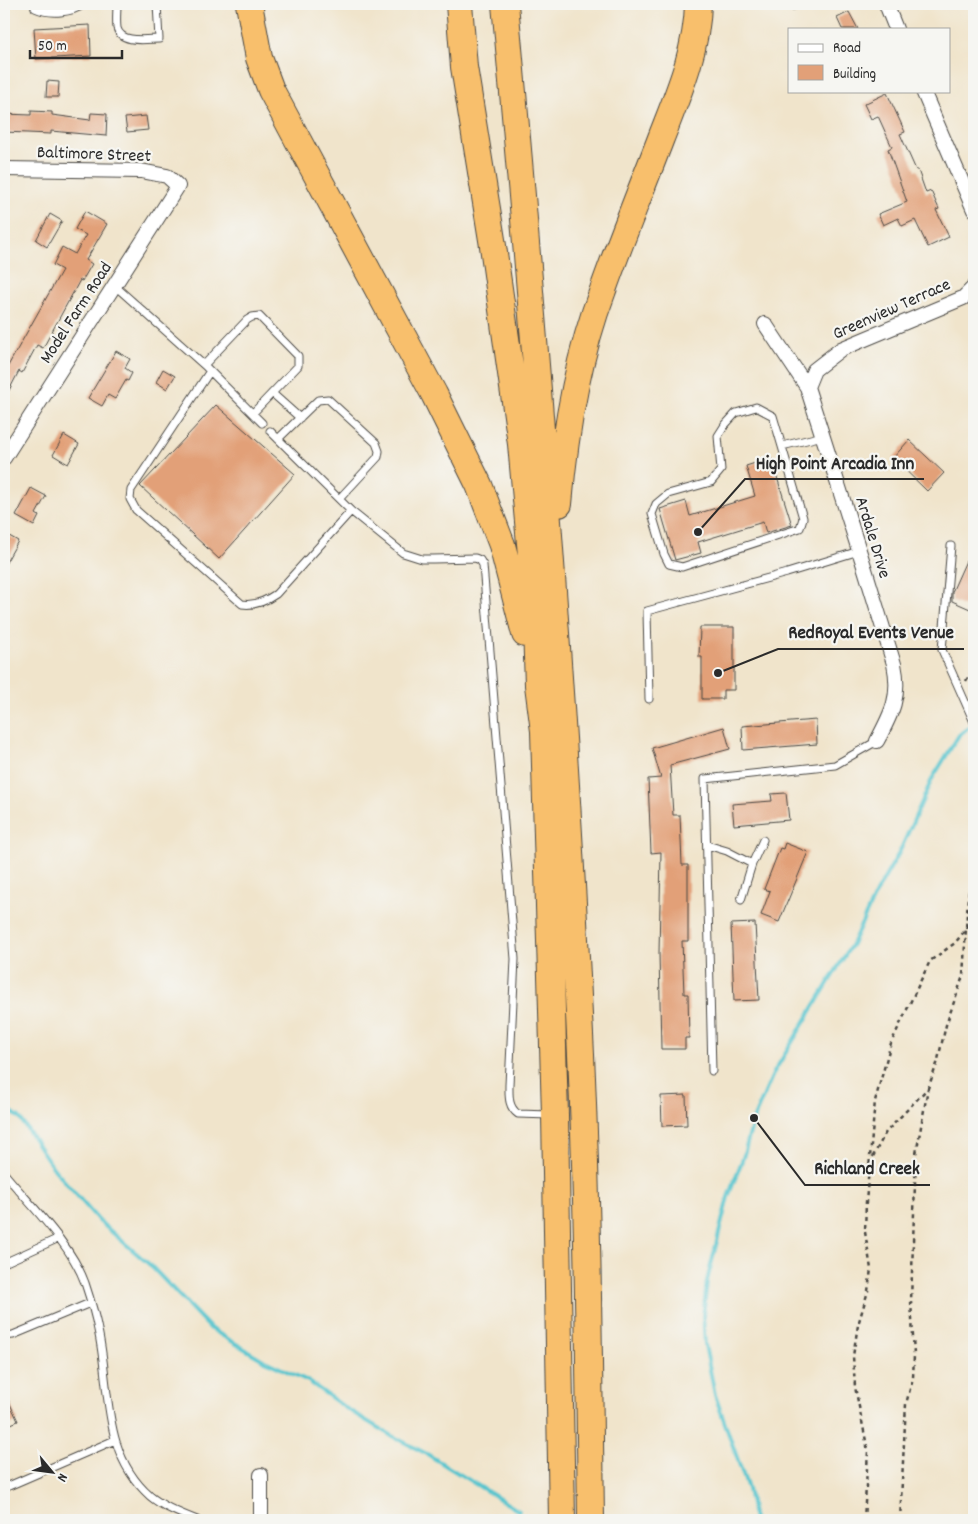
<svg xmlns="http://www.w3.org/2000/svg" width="978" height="1524" font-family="Dekko,sans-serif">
<rect width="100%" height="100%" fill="#f6f6f2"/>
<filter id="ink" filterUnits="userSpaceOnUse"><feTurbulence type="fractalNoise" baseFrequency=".02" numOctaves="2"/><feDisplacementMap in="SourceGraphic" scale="10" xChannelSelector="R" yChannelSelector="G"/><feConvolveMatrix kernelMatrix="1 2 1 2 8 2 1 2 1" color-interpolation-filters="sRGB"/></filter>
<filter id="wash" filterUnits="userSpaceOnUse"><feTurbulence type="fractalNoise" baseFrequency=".0096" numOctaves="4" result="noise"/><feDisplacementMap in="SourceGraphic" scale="20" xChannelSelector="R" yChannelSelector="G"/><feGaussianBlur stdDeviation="1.12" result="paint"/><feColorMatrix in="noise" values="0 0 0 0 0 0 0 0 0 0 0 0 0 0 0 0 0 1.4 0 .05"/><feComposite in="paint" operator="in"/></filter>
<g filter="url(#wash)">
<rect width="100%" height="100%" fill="#f0e4cb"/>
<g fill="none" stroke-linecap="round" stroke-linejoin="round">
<path stroke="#58c5ce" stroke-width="4" d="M4,1107L19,1117L54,1169L99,1221L150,1265L211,1329L265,1361L308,1381L347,1409L390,1435L427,1454L519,1511
M754,1520L748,1489L715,1395L705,1345L703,1316L707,1281L728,1197L743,1158L754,1118L774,1072L852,944L876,893L900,851L932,779L959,735L974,723"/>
</g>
<g id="blocks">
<path fill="#e2a078" d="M849,12L858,29H842L837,18Z
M90,25L91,56L36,59L34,28Z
M47,81L59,82L58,97H46Z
M887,93L905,132L900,134L916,170H918L926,193L931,191L939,209L936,210L949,237L928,247L915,220L902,226L898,218L883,225L878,214L907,202L888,149L892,147L878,116L871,119L864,104Z
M31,111L52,112V115L90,120L91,113L107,114L106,136L51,131V134L4,132V114L31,115Z
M146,116L148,130L127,132L125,118Z
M85,211L107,224L86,260L92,264L82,281L80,280L43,348L37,345L22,373L19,371L4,400V373L62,270L53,265L62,247L75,254L86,235L75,229Z
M50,214L62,221L47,247L36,240Z
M116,351L130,359L125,368L132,373L128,381L126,380L115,399L108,395L102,406L88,398Z
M163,369L175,376L167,389L156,382Z
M216,405L295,474L219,559L140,486Z
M64,435L79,444L68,464L53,455Z
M909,440L944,473L927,491L893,458Z
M771,458L792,525L766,533L763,522L698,542L701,553L675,560L660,509L686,501L690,516L755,496L746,466Z
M31,488L46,496L36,514L39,516L34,526L16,516Z
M4,533L18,541L4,566Z
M974,543V600L970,609L952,601V592Z
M700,627H734V690H723V699H702V657H699Z
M816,720L817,744L743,750L742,726Z
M724,727L730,749L670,765L673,815H680L682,865H688V941H682L684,994H688L689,1038H685V1049H661L659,953L661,852L651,853L648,779L661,778L652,748Z
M786,793L789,820L734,825L732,804L772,801L771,794Z
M785,843L808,852L779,922L761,915L770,891L764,889L780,848L783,849Z
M755,923L759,1000L734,1001L731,924Z
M686,1095L687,1125L662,1126L661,1096Z
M4,1391L18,1421L4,1427Z"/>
</g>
</g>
<g filter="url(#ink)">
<use href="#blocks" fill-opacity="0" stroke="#494743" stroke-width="1"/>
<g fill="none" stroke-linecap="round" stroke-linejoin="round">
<g stroke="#494743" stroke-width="9">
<path id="service" d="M34,4L35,8C50,15 72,13 84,4
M117,4C117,11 116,20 117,28C121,44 147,39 159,39L157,4
M787,4L791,6L811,4
M114,285L206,367L262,423
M204,365L247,320L252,317L259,316L298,356V366L253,413
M210,371L131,490L130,499L136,510L242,604C255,606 266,601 276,594L351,511
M272,393L300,418
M756,407L773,416L803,518L800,528L682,567L669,564L664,554L652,514L656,504L668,494L711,482L721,470L718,436L725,425L736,413Z
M270,431L351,511L403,553L422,559H433L475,558L480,560L483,565L515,959L509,1085C509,1096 508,1107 518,1114L550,1115
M278,439L318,400L328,399L376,443L379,451L378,457L340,498
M782,446L823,436
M951,546L942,650L974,722
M649,699L647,611L787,573L859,551
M707,845L727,851L752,864L741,900
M752,864L763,840
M712,1071L705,779L835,765L877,741
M4,1173C30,1205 71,1244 85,1283C90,1298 95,1314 98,1330C111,1388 101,1453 150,1496C163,1507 181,1514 197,1520
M4,1263L59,1238
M4,1336L13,1335L90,1303
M4,1488L115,1440"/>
</g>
<g stroke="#494743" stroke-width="16">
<path id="minor" d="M886,4L896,29
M923,91L974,210
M4,169L141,171L167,176L178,186L4,458
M765,324L807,387L864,566L894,664C901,696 892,713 877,741
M807,387L814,370L841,349L963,298L974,287
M261,1475V1520"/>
</g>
<g stroke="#494743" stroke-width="28">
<path id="motorway" d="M249,4L259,58L271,90L434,394L479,485L502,545L525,634
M459,4L464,67L493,246L521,444L535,599L538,685L544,731L555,1115L562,1520
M505,4C537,353 564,704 581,1055C588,1210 589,1365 591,1520
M559,504C565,432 577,358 603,290C621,239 642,188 661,138C678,94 697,51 698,4"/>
</g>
<path stroke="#494743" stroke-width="2.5" stroke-dasharray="4 4" stroke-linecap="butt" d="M966,681L974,666
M869,1164L886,1132L928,1088L937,1064L946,1025L963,976L968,897L971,881L974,874
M864,1520L868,1451L855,1387L853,1356L858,1325L868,1291L871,1269L865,1232L866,1202L875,1101L891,1043L930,961L955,943L974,919
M900,1520L906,1404L913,1378L914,1355L911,1301L916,1154L928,1088"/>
<use href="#service" stroke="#fff" stroke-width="7"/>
<use href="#minor" stroke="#fff" stroke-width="14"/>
<use href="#motorway" stroke="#f8bf6c" stroke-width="26"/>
</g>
</g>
<g text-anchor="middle" stroke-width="4.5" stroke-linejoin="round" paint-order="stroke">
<g font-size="18" fill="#2b2b2b" stroke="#f6f6f2">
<text transform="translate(94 153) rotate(2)" y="6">Baltimore Street</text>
<text transform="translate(891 308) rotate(-24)" y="6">Greenview Terrace</text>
<text transform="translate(75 312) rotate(-57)" y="6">Model Farm Road</text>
<text transform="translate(874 537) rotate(73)" y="6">Ardale Drive</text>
</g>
</g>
<path fill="none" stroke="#2b2b2b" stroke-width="2" d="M698 532L745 479H924M718 673L778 649H964M754 1118L805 1185H930"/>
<g fill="#2b2b2b" stroke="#f6f6f2" stroke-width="2">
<circle cx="698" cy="532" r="5"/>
<circle cx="718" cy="673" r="5"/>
<circle cx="754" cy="1118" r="5"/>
</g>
<g font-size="19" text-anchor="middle" font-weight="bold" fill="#2b2b2b" stroke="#f6f6f2" stroke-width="4.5" stroke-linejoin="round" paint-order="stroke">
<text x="835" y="469">High Point Arcadia Inn</text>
<text x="871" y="638">RedRoyal Events Venue</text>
<text x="867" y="1174">Richland Creek</text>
</g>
<rect width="978" height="1524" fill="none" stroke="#f6f6f2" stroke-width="20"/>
<rect x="788" y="28" width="162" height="65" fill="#f6f6f2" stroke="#a5a5a2"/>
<rect x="798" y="44" width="25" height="8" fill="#ffffff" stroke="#a5a5a2"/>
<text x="833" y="52" font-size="15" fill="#2b2b2b">Road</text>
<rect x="798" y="65" width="25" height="15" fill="#e2a078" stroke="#a5a5a2"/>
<text x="833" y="78" font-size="15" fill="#2b2b2b">Building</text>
<g transform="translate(52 1472) rotate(119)" stroke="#f6f6f2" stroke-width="4" paint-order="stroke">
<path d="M0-4L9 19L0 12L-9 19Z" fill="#2b2b2b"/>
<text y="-8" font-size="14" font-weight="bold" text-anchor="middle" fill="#2b2b2b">N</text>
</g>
<path d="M30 50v8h92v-8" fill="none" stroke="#2b2b2b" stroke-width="2.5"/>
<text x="38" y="50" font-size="15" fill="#2b2b2b" stroke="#f6f6f2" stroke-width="4" paint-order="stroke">50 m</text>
</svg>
